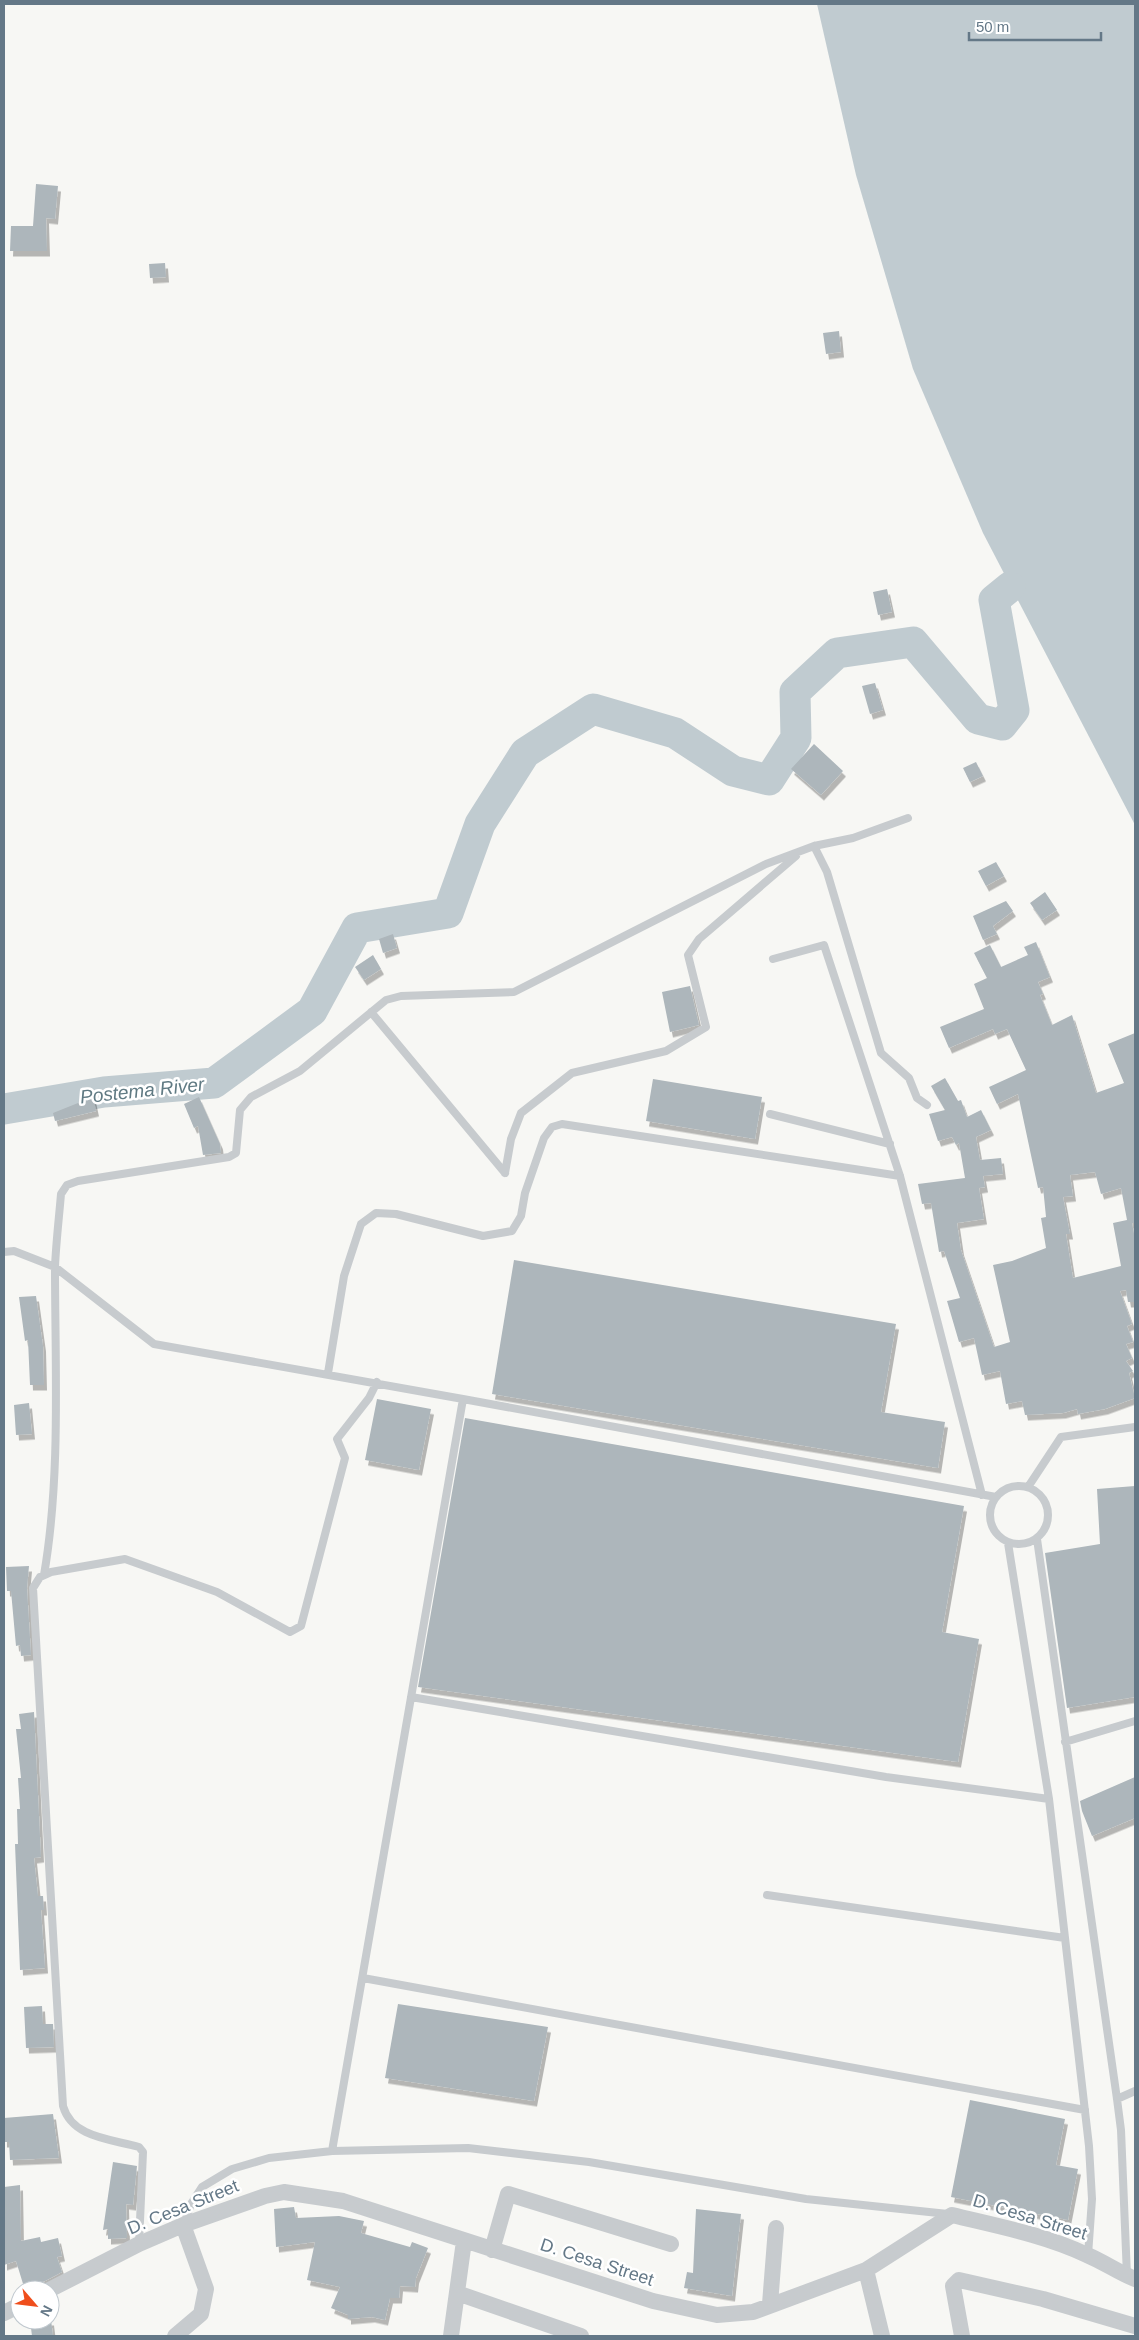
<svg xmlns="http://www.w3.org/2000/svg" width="1139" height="2340" font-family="Helvetica,sans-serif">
<defs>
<filter id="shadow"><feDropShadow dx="3" dy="5.5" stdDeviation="0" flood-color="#0004"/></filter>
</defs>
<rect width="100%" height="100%" fill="#f7f7f4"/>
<path fill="#c0cbd0" d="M817,4H1135V825L983,533L913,369L856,175Z"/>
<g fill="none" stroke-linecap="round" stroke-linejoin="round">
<path stroke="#c0cbd0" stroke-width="31" d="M4,1109L104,1092L214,1083L312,1011L357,928L448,913L480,824L525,753L593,709L675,733L733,771L769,780L796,738L795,692L837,653L913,642L978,719L1002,725L1014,710L994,600L1010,587"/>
</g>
<path fill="#adb6bb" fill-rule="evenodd" filter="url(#shadow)" d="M36,184L58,186L55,219L46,218L47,251H10L11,226H33Z
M165,263L166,277L150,278L149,264Z
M839,331L841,352L826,354L823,333Z
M887,589L892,612L878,615L873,592Z
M875,683L883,710L870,714L862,686Z
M814,744L843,771L821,795L791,769Z
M976,762L983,776L970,782L963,768Z
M996,862L1004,876L986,886L978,871Z
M1045,892L1057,910L1042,920L1030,903Z
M1006,901L1013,911L993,926L997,934L983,940L973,916Z
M393,934L397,948L383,953L379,939Z
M1036,942L1050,977L1038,982L1043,994L1040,995L1052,1025L1072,1015L1096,1093L1124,1083L1108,1044L1135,1033V1223H1132L1135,1239V1302H1128L1126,1290L1120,1291L1132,1324L1127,1326L1133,1342L1126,1344L1132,1358L1126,1361L1133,1371L1129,1373L1135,1398L1105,1409L1078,1414L1077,1409L1063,1413L1025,1415L1022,1401L1006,1404L1000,1371L982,1375L974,1338L959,1342L947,1301L960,1298L944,1251L939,1252L931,1203L922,1204L918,1184L965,1178L959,1143L956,1145L952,1137L938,1141L929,1114L945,1110L931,1086L945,1078L958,1101L961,1100L967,1117L981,1110L991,1130L976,1137L980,1160L1001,1158L1003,1174L983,1176L985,1187L979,1188L984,1219L957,1223L961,1250L994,1347L1010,1342L993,1265L1012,1261L1046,1248L1041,1218L1046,1217L1043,1187L1038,1188L1018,1094L997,1104L989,1087L1026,1070L1007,1029L995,1034L993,1029L949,1048L940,1027L984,1009L974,984L987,978L974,953L990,945L1001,967L1028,955L1024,947ZM1095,1172L1101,1194L1121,1188L1127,1220L1113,1223L1121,1266L1073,1278L1066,1234H1070L1063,1197L1073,1196L1070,1175Z
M373,955L381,969L364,980L355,967Z
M690,986L699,1025L670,1032L662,992Z
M653,1079L762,1097L755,1139L646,1121Z
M93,1097L96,1111L55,1121L53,1113Z
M199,1097L220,1144L221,1153L203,1155L198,1126L194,1128L184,1104Z
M514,1260L896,1324L881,1412L945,1422L938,1468L492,1394Z
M36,1296L43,1346L44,1385H30L28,1340L25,1341L19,1297Z
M377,1399L431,1409L419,1470L365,1460Z
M29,1403L32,1434L16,1435L14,1405Z
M465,1418L964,1506L942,1632L979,1639L958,1762L418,1687Z
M1135,1486V1697L1067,1708L1045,1553L1100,1544L1097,1489Z
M29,1566L27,1588L31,1655L21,1656L20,1645L16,1646L11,1591H7L6,1567Z
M34,1712L41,1857L34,1858L38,1896H43L44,1910H41L45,1968L20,1970L15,1844H18L17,1809H20L18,1778H21L16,1729H21L19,1714Z
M1135,1777V1818L1092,1836L1082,1811L1080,1801Z
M398,2004L548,2027L534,2101L385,2078Z
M42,2006L43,2024H53L54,2047L26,2048L24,2007Z
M970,2100L1065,2119L1056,2165L1078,2169L1068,2220L951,2197Z
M53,2114L59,2158L10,2160L9,2142H4V2118Z
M113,2162L137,2166L133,2205L126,2204L127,2238L108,2239V2229L103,2230Z
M20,2185L21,2241L40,2237L41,2242L58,2238L62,2256L57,2257L62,2272L45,2281L24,2287L16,2261L4,2265V2187Z
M294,2207L296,2218L339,2216L364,2221L361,2233L410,2247L412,2242L428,2248L416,2278L415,2287L400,2286L399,2298H390L385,2320L372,2317L348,2319V2315L331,2308L340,2287L307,2280L315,2242L276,2247L274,2209Z
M696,2209L741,2214L732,2296L684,2288L687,2272L693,2273Z
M30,2320H51L53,2336H32Z"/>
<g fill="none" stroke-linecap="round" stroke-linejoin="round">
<path stroke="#c7cbce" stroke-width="8" d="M814,846L827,872L881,1053L909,1078L917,1098L927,1105
M773,959L824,945L900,1176L982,1495
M371,1012L505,1173
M770,1114L890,1144
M505,1173L511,1139L521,1113L572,1073L666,1051L706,1027L688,955L699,939L796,856
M4,1252L14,1251L55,1267L154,1344L463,1399
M328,1373L344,1276L361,1224L376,1213L396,1214L483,1236L512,1231L521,1216L525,1193L544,1138L552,1127L562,1124L900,1176
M990 1515a29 29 0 1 1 58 0a29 29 0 1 1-58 0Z
M1028,1487L1061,1437L1135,1427
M1037,1539L1117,2099L1121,2130L1127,2276
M1008,1543L1049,1799L1089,2146L1092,2199L1088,2255
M44,1575C61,1476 55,1367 55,1267C56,1243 59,1218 61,1194L67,1185L78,1181L229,1157L236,1153L240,1110L251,1097L300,1071L386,1000L401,996L514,992L766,864L814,846L853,838L908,818
M411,1697L886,1777L1049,1799
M1065,1742L1135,1721
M767,1895L1065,1938
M363,1978L1085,2110
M1117,2099L1135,2091
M332,2151L463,1399L996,1497
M184,2224L191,2204L202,2187L232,2169L269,2158L332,2151L468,2148L589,2162L806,2199L948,2214
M139,2244L143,2152L139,2147C111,2139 72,2138 63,2106L33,1588L40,1577L51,1572L125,1559L217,1592L290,1632L301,1626L345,1458L337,1439L369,1398L377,1382"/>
<path stroke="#c7cbce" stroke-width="16" d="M492,2250L508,2194L671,2244
M866,2270L882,2336
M49,2290L139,2244L183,2225L265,2196L284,2192L343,2201L653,2301L717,2315L753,2312L866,2270L952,2215C997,2226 1045,2235 1087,2255C1104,2262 1119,2273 1135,2279
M457,2293L581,2336
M770,2304L776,2228
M4,2313L20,2305
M175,2336L201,2314L206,2289L183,2225
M451,2336L464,2241
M962,2336L953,2286L959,2280L1043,2299L1135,2326"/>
</g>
<g text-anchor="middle" stroke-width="5" stroke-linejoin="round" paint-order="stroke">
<g font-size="18" fill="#647887" stroke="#fff">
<text transform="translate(183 2207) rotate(-22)" y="6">D. Cesa Street</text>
<text transform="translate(1030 2217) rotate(17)" y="6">D. Cesa Street</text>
<text transform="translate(597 2262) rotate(18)" y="6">D. Cesa Street</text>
</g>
<g font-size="19" font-style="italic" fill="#607a83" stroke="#fff">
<text transform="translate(142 1090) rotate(-6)" y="7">Postema River</text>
</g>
</g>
<rect width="1139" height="2340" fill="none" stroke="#647887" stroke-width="10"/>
<g transform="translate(35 2305) rotate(118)"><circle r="24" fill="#ffffff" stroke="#c1c9cf"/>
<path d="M0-4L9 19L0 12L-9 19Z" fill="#ef4e1c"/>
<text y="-8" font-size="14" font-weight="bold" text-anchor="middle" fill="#647887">N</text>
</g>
<path d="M969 32v8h132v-8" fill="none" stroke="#647887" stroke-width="2.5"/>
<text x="976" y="32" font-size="15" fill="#647887" stroke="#ffffff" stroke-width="4" paint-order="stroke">50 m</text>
</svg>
